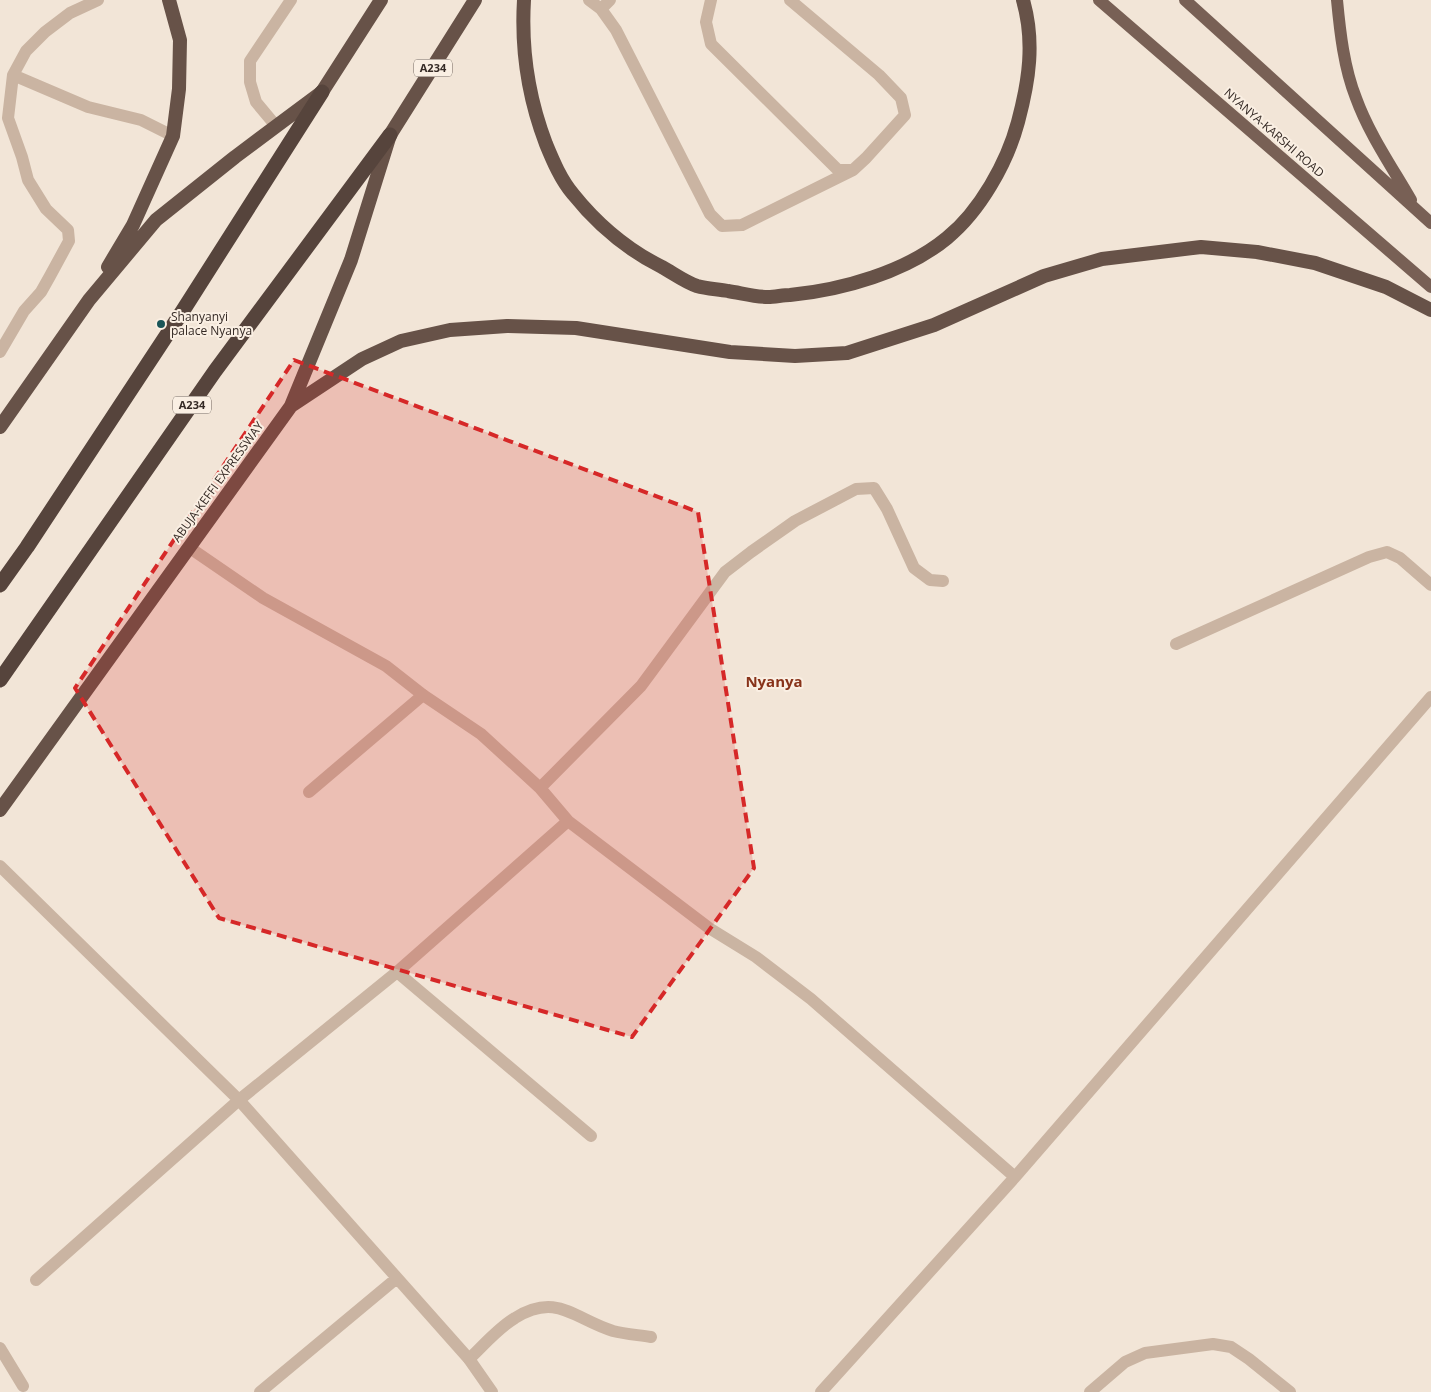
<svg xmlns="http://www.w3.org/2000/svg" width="1431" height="1392" font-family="'Open Sans',sans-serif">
<rect width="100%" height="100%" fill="#f2e5d7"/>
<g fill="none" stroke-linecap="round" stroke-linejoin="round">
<path stroke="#cab4a2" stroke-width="12" d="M589,0L601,9L616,30L710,214L722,226L742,225L853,170L866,158L905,115L901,98L879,75L790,0
M711,0L706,22L711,44L838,170H851
M601,9L610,0
M276,126L256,102L250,82V61L291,0
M1176,644L1369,557L1387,552L1400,558L1431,585
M309,792L423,695
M0,1348L23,1386
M469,1359C483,1346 498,1328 515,1318C557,1292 574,1319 613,1331C625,1334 639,1335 651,1337
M1090,1392L1125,1362L1145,1353L1213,1344L1231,1347L1249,1359L1290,1392"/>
<path stroke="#cab4a2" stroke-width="12" d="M13,75L88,107L141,120L173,136
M0,352L24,311L41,292L50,276L69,241L68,230L46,209L28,180L22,157L8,118L13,75L26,51L45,32L70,13L98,0
M190,548L263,598L386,666L423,695L481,734L540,788L568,821L709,928L756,957L811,999L1015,1177
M540,788L641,686L725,572L751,552L795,521L856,489L874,488L887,509L914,568L930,580L943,581
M0,866L239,1100L469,1359L492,1392
M397,972L591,1136
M36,1280L239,1100L397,972L568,821
M260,1392L397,1278
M821,1392L1015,1177L1431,697"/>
<path stroke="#786055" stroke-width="12" d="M1099,0L1431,287
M1185,0L1431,223
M1337,0C1340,32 1344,68 1356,98C1369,134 1392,167 1411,200"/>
<path stroke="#675248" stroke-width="14" d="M524,0C521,50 528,97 546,144C553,161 561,180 573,194C597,224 628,250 662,267C673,273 685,282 697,286C707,289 718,289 728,291C741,293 755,297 768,297C775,297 783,295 790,295C842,290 906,272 947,238C980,211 1007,163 1018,122C1029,81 1035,42 1023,0
M108,267L133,225L173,136L179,89L180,40L169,0
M291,406L362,359L401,341L450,330L507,326L576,328L730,352L795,356L847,353L934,325L1044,276L1102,259L1201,247L1257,252L1315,263L1386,287L1431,310
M0,427L89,300L156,220L235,157L322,92L381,0
M0,810L291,406L351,260L390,135L475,0"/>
<path stroke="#56443c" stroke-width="15" d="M0,585L27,547L182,312L322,92
M0,680L215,371L390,135"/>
</g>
<path fill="#d62828" fill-opacity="0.2" stroke="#d62828" stroke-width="4" stroke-dasharray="10 6" stroke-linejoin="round" d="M294,360L698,512L754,868L632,1037L219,918L75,688Z"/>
<circle fill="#195558" stroke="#faefe3" stroke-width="2" cx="161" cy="324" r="5"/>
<g text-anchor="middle" stroke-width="4" stroke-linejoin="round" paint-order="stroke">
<g fill="#faefe3" stroke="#70655e" stroke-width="1">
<rect x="414" y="59.5" width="38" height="17" rx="4"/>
<rect x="173" y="396.5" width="38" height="17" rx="4"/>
</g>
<g font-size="11" font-weight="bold" fill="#352a25">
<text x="433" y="72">A234</text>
<text x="192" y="409">A234</text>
</g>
<g font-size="12" fill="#352a25" stroke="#faefe3">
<text transform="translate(1274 133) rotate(41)" y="4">NYANYA-KARSHI ROAD</text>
<text transform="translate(218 482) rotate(-54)" y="4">ABUJA-KEFFI EXPRESSWAY</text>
</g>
<g font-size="12" fill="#352a25" stroke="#faefe3" text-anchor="start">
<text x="171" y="321">Shanyanyi<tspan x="171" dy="14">palace Nyanya</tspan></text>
</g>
<g font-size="15" font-weight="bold" fill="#88331a" stroke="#faefe3">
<text x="774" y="687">Nyanya</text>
</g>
</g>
</svg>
